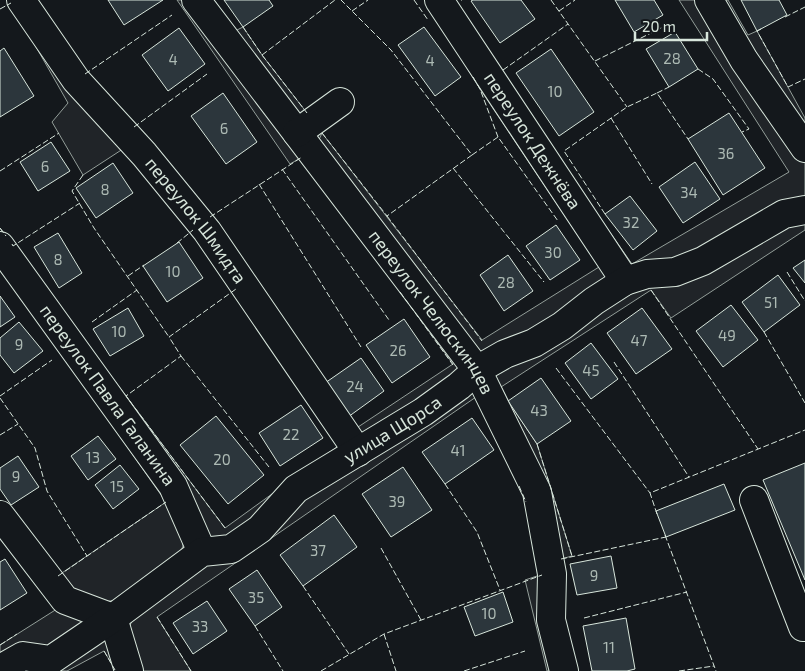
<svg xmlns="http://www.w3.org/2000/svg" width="805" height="671" font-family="'Exo 2',sans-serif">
<rect width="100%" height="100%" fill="#14181c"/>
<path fill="#202428" stroke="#939e99" d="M177,0H188L466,370L360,442L352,431L453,364L302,157L290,164Z
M206,0H214L235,31L243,27L262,55L307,113L297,117Z
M425,0H434L617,277L593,295L479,359L317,144L322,133L482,340L599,267L480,89Z
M679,0H699L792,148L805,163V200L701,254L629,274L454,9L632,264L789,172Z
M718,0H728L748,35L757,31L805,118V138Z
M11,3L129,145L83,175L52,122L68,103Z
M805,217V230L671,318L651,290L501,387L508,401L537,444L572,556L561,559L486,372L617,294Z
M0,228L225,528L341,444L350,450L257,524L206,544L180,482Z
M59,350L166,490L181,532L183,546L175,564L126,598L105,602L75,593L56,577L166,502Z
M474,388L476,397L157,617L191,671H142L128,630L135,614L208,565L301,495Z
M543,574L556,671H547L525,580Z
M60,607L97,619L48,651L0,661V645Z
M110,633L116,671L104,651L67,671L28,670L13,671Z"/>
<path fill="#2c363c" stroke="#d8e6dc" d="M108,0H163L124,25Z
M224,0H269L273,6L243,27Z
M473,0H521L535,19L500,43L471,1Z
M615,0H654L663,15L634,32Z
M741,0H779L787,15L757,31Z
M424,27L461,77L435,96L398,45Z
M179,28L205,64L168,91L142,55Z
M675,32L698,69L669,87L646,49Z
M4,48L34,96L0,117V51Z
M551,49L594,112L559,136L516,73Z
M223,93L257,142L226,164L191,116Z
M729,113L765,168L723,195L688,139Z
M51,142L70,171L38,191L20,162Z
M695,162L720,199L683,223L659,187Z
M113,163L133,193L96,218L76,188Z
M630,196L657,231L633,250L605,214Z
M556,225L580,260L550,280L526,246Z
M58,233L82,273L59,288L34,247Z
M179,242L203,278L167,302L143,266Z
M508,255L533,291L504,311L480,275Z
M805,260V283L793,268Z
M778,275L800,305L764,332L742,302Z
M0,296L15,317L0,327Z
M731,305L758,340L723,367L696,331Z
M128,308L144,336L110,356L93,329Z
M642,308L672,349L636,374L607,333Z
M404,319L430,357L392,383L366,345Z
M19,322L43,351L14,373L0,355V338Z
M591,343L618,379L591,399L565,363Z
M361,358L384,391L348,417L325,383Z
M541,378L571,421L537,444L508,401Z
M301,405L323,438L280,466L259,433Z
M216,416L264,475L228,504L180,445Z
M472,418L494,450L445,484L422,452Z
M98,436L116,459L88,480L71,456Z
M18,456L39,487L11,505L0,489V468Z
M805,463V580L763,480Z
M120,465L139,489L113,509L95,485Z
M403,467L432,510L391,537L362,494Z
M724,484L735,510L666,537L656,511Z
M334,515L357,547L303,586L280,555Z
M611,556L617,588L577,595L570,564Z
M5,559L27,593L0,610V562Z
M257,570L282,607L255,626L229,589Z
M503,592L513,622L475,636L464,607Z
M207,601L227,631L193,654L173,623Z
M626,618L635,669L627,671H592L583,626Z"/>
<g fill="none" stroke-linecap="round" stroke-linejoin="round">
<g stroke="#d8e6dc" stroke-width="30">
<g id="minor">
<path id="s1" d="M21,0L76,80L144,154L207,231L358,452"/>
<path id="s2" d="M196,0L477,370L537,492L552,574L551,620L564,671"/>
<path id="s3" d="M439,0L625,281"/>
<path d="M709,0L744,60L805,148"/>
<path d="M297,133L340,102"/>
<path id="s4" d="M0,246L173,486L202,552"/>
<path d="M754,500L803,627L805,626"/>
<path d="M0,515L65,600L113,618L129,671"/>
<path id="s5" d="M0,669L23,656L51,660L113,618L202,552L231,549L260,529L296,489L423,412L459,386L477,370L505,354L534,343L562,326L594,301L625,281L647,274L675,272L703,261L784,214L805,210"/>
</g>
</g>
<use href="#minor" stroke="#14181c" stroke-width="28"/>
<path stroke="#d8e6dc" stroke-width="1" stroke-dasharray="6 2.5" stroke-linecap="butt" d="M414,0L428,20
M461,0H462
M551,0L627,107
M0,9L11,3
M352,11L368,0
M559,11L575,0
M785,17L805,7
M243,27L262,55L307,113
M761,29L757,31L788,87L805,79
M262,55L335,0
M595,61L671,23
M698,69L713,79L749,129L742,132
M503,70L568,24
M85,74L172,15
M473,77L480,89L498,137
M657,93L669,87
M611,118L652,184
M134,127L207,74
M322,133L387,216L472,155L391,50L341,0
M472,155L498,137L558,221
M453,168L544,282
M282,169L389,320
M0,171L59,133
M83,175L72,191L94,228L169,337
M259,184L361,347
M605,214L564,151L627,107L657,93L688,139
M387,216L482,341
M210,217L302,157
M0,228L6,236
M177,243L193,230
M12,244L13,246L80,203
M787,272L805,301
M128,276L144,265
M651,290L758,449
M400,292L453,365
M92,322L137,290
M764,332L805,403
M181,356L269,467
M614,362L689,477
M556,368L650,493
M0,396L52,360
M0,398L35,448L47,491L87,556
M0,435L18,424
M537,444L572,556
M445,484L477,532L500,590
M519,486L526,502
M657,514L650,493L805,430
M225,528L126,396L181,356L169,337L236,289
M665,535L716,671
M381,548L421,620
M561,559L666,537
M58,576L166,502
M303,586L349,654
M157,617L191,671
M584,618L687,592
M255,626L283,671
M384,634L396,671
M0,645L17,634
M104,651L115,670
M321,671L384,634L542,575
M464,671L525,651
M679,671L714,666"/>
</g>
<g text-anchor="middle" stroke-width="4" stroke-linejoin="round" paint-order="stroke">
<g font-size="15" fill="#adbab4">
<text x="672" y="64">28</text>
<text x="173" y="65">4</text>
<text x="430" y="66">4</text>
<text x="555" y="97">10</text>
<text x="224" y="134">6</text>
<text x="726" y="159">36</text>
<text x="45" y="172">6</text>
<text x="105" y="195">8</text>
<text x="689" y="198">34</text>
<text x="631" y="228">32</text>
<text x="553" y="258">30</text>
<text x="58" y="265">8</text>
<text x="173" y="277">10</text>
<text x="506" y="288">28</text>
<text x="771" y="308">51</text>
<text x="119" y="337">10</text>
<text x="727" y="341">49</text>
<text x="639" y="346">47</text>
<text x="19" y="350">9</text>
<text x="398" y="356">26</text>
<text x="591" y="376">45</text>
<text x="355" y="392">24</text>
<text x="539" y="416">43</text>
<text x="291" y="440">22</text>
<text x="458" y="456">41</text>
<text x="93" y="463">13</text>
<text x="222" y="465">20</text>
<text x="16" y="482">9</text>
<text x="117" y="492">15</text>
<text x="397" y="507">39</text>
<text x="318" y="556">37</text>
<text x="594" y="581">9</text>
<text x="256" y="603">35</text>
<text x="489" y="619">10</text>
<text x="200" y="632">33</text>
<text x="609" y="653">11</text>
</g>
<g font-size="18" fill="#d8e6dc" stroke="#14181c">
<text dy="6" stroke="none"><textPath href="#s3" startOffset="169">переулок Дежнёва</textPath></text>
<text dy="6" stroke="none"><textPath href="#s1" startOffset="282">переулок Шмидта</textPath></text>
<text dy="6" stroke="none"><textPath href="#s2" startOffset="391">переулок Челюскинцев</textPath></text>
<text dy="6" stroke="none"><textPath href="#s4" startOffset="184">переулок Павла Галанина</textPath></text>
<text dy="6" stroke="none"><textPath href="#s5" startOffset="472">улица Щорса</textPath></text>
</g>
</g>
<path d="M635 32v8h72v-8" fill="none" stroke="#d8e6dc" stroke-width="2.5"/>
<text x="642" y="32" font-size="15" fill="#d8e6dc" stroke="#14181c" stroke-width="4" paint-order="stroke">20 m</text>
</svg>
